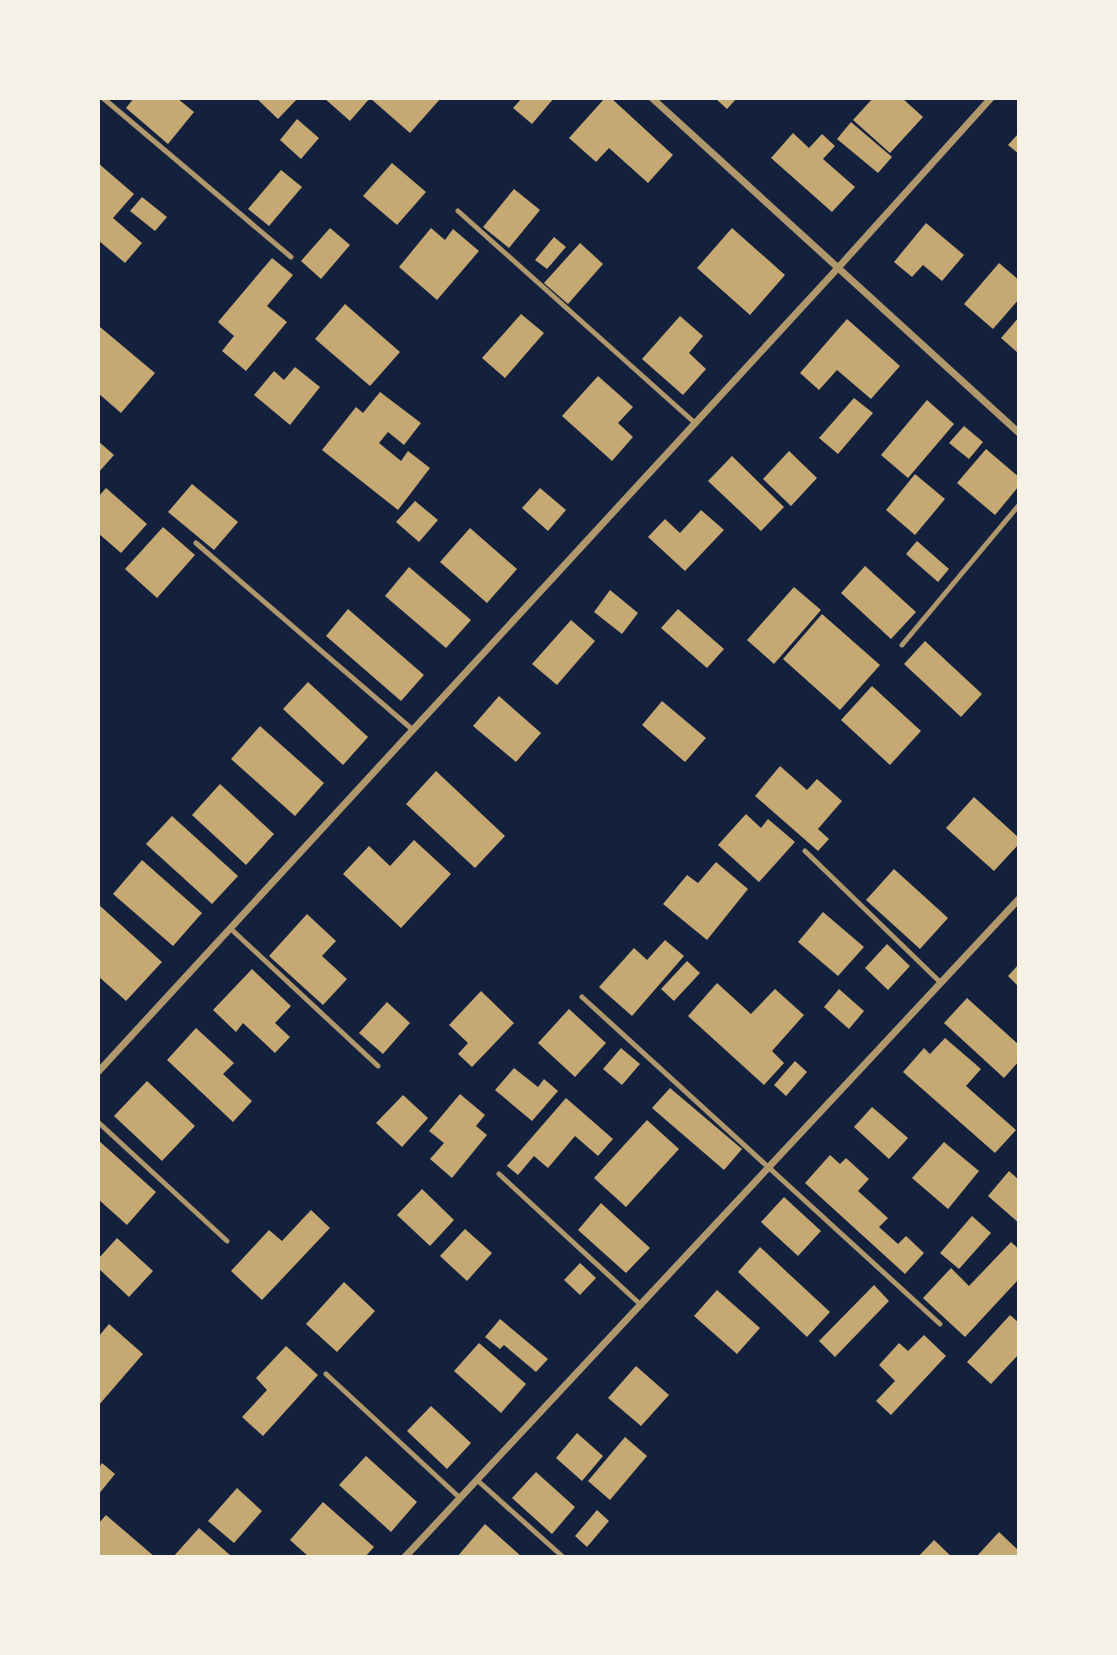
<svg xmlns="http://www.w3.org/2000/svg" width="1117" height="1655" font-family="Roboto,sans-serif">
<rect width="100%" height="100%" fill="#14213d"/>
<path fill="#c6a872" d="M134,98H177L194,112L168,144L126,108Z
M256,98H298L278,119Z
M324,98H370L350,121Z
M370,98H441L410,133Z
M522,98H554L532,124L513,108Z
M605,98H611L673,155L648,183L609,148L596,162L569,138Z
M715,98H737L727,109Z
M873,98H902L923,117L890,153L853,120Z
M297,119L319,138L301,159L280,140Z
M851,122L892,157L878,173L837,139Z
M793,133L809,148L822,134L835,146L823,159L855,187L832,212L771,158Z
M1019,133V154L1008,145Z
M98,163L134,194L113,218L142,243L125,263L98,240Z
M392,163L426,192L397,225L363,196Z
M281,170L302,187L269,226L248,209Z
M514,189L540,210L509,248L483,227Z
M142,197L167,217L155,231L130,211Z
M926,223L964,255L942,281L923,265L912,277L894,262Z
M330,228L350,245L321,279L301,261Z
M431,228L445,240L453,229L479,251L437,300L399,267Z
M732,228L785,275L750,315L697,268Z
M554,237L566,247L547,269L535,260Z
M580,243L603,264L568,304L544,283Z
M272,258L293,275L267,306L287,322L246,371L222,351L234,336L218,322Z
M999,263L1019,280V299L993,329L964,304Z
M345,304L400,352L370,386L315,339Z
M521,314L544,333L505,378L482,358Z
M680,316L703,336L689,353L706,369L683,395L642,359Z
M1019,317V354L1001,338Z
M847,319L900,366L871,399L837,370L819,390L800,373Z
M100,327L155,373L121,413L98,393Z
M295,367L320,387L290,425L254,395L274,371L284,380Z
M598,376L633,407L618,423L633,437L612,461L562,416Z
M380,392L421,423L404,445L388,432L379,443L401,461L408,451L430,468L398,510L322,450L356,407L363,413Z
M854,398L873,413L838,454L819,438Z
M927,400L954,424L908,478L881,455Z
M964,426L983,442L969,459L949,443Z
M98,441L114,455L98,473Z
M986,449L1019,477V486L995,515L957,483Z
M789,451L817,478L791,506L763,479Z
M732,456L784,507L761,531L708,481Z
M915,474L945,499L915,535L886,510Z
M192,484L238,522L214,550L168,512Z
M106,488L147,524L121,553L98,533V497Z
M540,488L566,510L548,531L522,508Z
M415,501L438,520L419,542L396,522Z
M701,510L724,530L685,571L648,537L665,519L680,533Z
M163,527L195,555L157,598L125,569Z
M470,528L517,569L487,603L440,562Z
M917,541L949,569L938,582L906,554Z
M865,566L916,612L891,639L841,593Z
M409,567L471,620L446,648L385,596Z
M794,587L821,610L774,664L747,640Z
M610,590L638,613L622,634L594,612Z
M348,609L424,675L401,701L326,636Z
M678,609L724,649L707,668L661,628Z
M822,614L880,665L840,710L783,659Z
M571,620L595,641L557,685L532,664Z
M925,641L982,694L961,717L904,664Z
M308,682L368,737L343,765L283,709Z
M872,686L921,731L890,765L841,720Z
M499,696L541,733L516,762L473,726Z
M662,701L706,738L685,762L642,725Z
M260,726L324,783L295,816L231,759Z
M780,766L807,790L817,779L842,801L818,829L829,839L818,851L755,796Z
M436,771L505,836L475,868L406,804Z
M220,784L274,834L246,865L192,815Z
M974,797L1019,838V844L994,871L946,828Z
M746,814L761,828L768,819L795,842L759,882L718,845Z
M172,816L238,876L212,904L146,844Z
M414,840L451,874L401,928L343,874L369,846L390,866Z
M142,860L202,913L173,946L113,894Z
M716,862L748,889L707,940L663,904L687,875L698,883Z
M894,869L948,918L920,949L866,900Z
M98,904L162,962L126,1001L98,976Z
M823,912L864,947L838,976L798,942Z
M307,914L336,941L322,956L347,979L323,1005L269,956Z
M665,940L684,956L632,1016L599,987L634,948L647,960Z
M887,944L910,966L888,990L865,968Z
M687,961L700,973L674,1001L661,989Z
M1019,964V987L1008,976Z
M252,969L291,1006L275,1023L290,1037L275,1053L243,1023L236,1032L213,1010Z
M717,983L751,1014L775,989L804,1015L772,1051L784,1063L764,1085L688,1016Z
M839,989L864,1011L849,1029L824,1007Z
M481,991L514,1023L472,1067L458,1054L468,1043L449,1025Z
M967,998L1019,1045V1061L1004,1078L944,1023Z
M387,1002L410,1023L383,1054L359,1033Z
M569,1009L606,1043L575,1077L538,1043Z
M196,1028L234,1063L223,1074L252,1101L233,1122L167,1060Z
M945,1038L981,1069L966,1086L1016,1130L995,1153L903,1072L924,1048L930,1054Z
M621,1048L640,1064L622,1085L603,1069Z
M795,1061L807,1072L786,1096L774,1085Z
M514,1068L538,1087L544,1079L558,1091L532,1121L495,1090Z
M147,1081L195,1126L162,1161L114,1116Z
M670,1088L742,1149L724,1170L652,1108Z
M460,1094L485,1115L476,1126L487,1135L452,1178L430,1159L444,1143L429,1131Z
M403,1095L428,1118L402,1147L376,1123Z
M566,1098L613,1139L598,1156L575,1136L548,1168L534,1156L518,1175L507,1166Z
M872,1107L908,1138L889,1159L854,1127Z
M647,1120L679,1149L626,1207L594,1178Z
M98,1140L156,1192L127,1225L98,1199Z
M944,1142L979,1171L948,1209L912,1178Z
M830,1155L840,1164L846,1158L869,1179L858,1191L888,1218L879,1227L898,1244L906,1236L924,1253L905,1274L805,1183Z
M1009,1171L1019,1180V1223L988,1196Z
M422,1189L454,1220L430,1246L397,1215Z
M784,1197L821,1231L798,1256L761,1222Z
M601,1203L650,1248L626,1273L578,1230Z
M311,1210L330,1228L262,1300L231,1271L269,1230L282,1241Z
M972,1216L991,1233L959,1269L940,1253Z
M465,1229L492,1253L467,1281L440,1256Z
M117,1238L153,1271L129,1297L98,1268V1259Z
M1011,1242L1019,1249V1279L965,1337L923,1298L951,1268L969,1286Z
M760,1247L830,1312L807,1337L738,1272Z
M580,1263L596,1278L580,1295L564,1280Z
M344,1282L375,1311L337,1352L306,1324Z
M874,1285L889,1301L835,1357L819,1341Z
M717,1290L760,1328L737,1354L694,1316Z
M1010,1315L1019,1323V1354L991,1384L967,1362Z
M500,1319L548,1359L536,1372L504,1345L500,1349L485,1337Z
M109,1324L143,1354L98,1406V1337Z
M924,1335L946,1356L891,1415L876,1401L895,1381L879,1365L899,1343L908,1351Z
M479,1343L526,1384L501,1413L454,1371Z
M286,1346L318,1375L263,1436L242,1417L267,1390L256,1378Z
M636,1366L669,1395L641,1426L608,1398Z
M431,1406L471,1443L447,1469L407,1431Z
M577,1433L603,1456L582,1481L556,1458Z
M625,1437L647,1456L610,1500L588,1481Z
M366,1456L417,1502L391,1532L339,1485Z
M102,1463L115,1474L98,1495V1469Z
M536,1472L575,1507L552,1534L512,1498Z
M237,1488L262,1511L234,1543L208,1521Z
M323,1502L374,1547L365,1557H309L290,1540Z
M597,1510L609,1521L587,1547L575,1536Z
M106,1515L155,1557H98V1524Z
M485,1524L522,1557H457Z
M199,1528L230,1555L228,1557H173Z
M999,1532L1019,1551V1557H976Z
M934,1540L952,1557H918Z"/>
<g fill="none" stroke-linecap="round" stroke-linejoin="round">
<path stroke="#b1986c" stroke-width="5" d="M103,98L291,257
M458,211L695,423
M196,543L413,730
M902,645L1019,505
M805,851L941,983
M231,929L378,1066
M582,997L940,1324
M98,1122L227,1241
M499,1174L641,1305
M326,1374L460,1498
M477,1480L563,1557"/>
<path stroke="#b1986c" stroke-width="7" d="M652,98L1019,433
M98,1072L837,269L991,98
M405,1557L1019,899"/>
</g>
<rect width="1117" height="1655" fill="none" stroke="#f6f1e7" stroke-width="200"/>
</svg>
